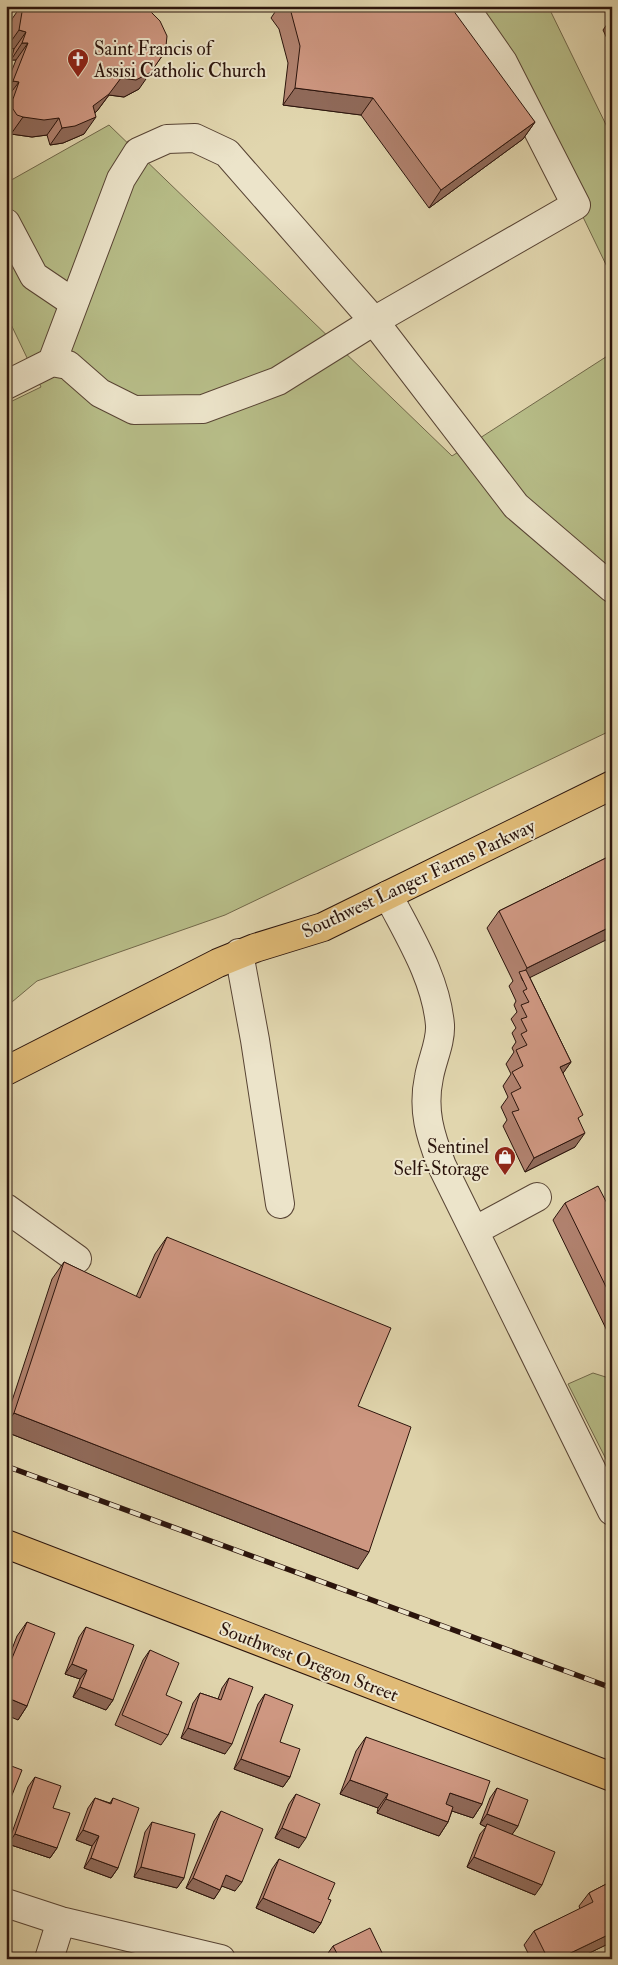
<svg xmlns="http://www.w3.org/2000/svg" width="618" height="1965" font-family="'IM FELL Double Pica',serif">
<rect width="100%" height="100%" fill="#e1d6ae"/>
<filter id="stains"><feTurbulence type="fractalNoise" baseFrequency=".004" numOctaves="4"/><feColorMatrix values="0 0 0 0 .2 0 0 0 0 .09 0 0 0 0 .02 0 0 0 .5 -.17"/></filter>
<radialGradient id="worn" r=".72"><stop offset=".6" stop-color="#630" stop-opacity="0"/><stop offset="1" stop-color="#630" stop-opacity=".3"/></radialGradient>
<path fill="#b7bd88" stroke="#71684a" d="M481,6H548L612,137V277Z
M109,125L452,456L612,353V730L225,915L37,981L6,1007V404L41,387L6,314V183Z
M593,1373L612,1379V1471L568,1384Z"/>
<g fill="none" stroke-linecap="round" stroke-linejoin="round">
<g stroke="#584434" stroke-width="30">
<path id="minor" d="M6,223L34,276L74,303
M52,362L121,179L138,152L167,139L195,138L227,153L374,321L516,506L612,588
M6,385L52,362L68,365L100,393L134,410L203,409L278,381L374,321L576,205L503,62L464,6
M388,895C409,936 436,978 440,1025C441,1042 432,1060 429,1077C422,1110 430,1135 442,1166L612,1511
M239,953L255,1040L280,1204
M6,1208L77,1259
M474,1231L537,1197
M6,1903L61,1921L221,1959
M49,1959L61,1921"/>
</g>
<g stroke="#2b140c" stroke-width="30">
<path id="major" d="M6,1071L218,963L255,948L323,927L612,785
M6,1544L612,1777"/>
</g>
<use href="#minor" stroke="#ece4ca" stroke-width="28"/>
<use href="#major" stroke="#e0bb77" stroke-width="28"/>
<g stroke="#2b140c" stroke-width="5.5">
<path id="rail" d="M6,1466L612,1688"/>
</g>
<use href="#rail" stroke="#ece4ca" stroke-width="4" stroke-dasharray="11" stroke-linecap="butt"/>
</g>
<path fill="#b1826f" stroke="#2b140c" d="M21,6H140L139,89L124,97L109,95L97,111L95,113L84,134L63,143L50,145L47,135L32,137L11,134L6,132V85L16,60H11L14,49L7,47L12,19Z
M279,6H426L535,122L523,139L429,208L361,115L283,105L288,63L279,29L271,18Z
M612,19V49L603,30L610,20Z
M612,855L530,978L571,1062L563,1073L579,1121L575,1147L525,1172L503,1126L507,1120L501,1107L508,1097L503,1086L511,1074L506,1064L514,1052L512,1048L516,1042L512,1033L516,1028L511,1019L517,1012L514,1005L516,1001L509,986L513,981L487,928L499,911Z
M565,1203L612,1213V1341L553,1220Z
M167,1237L358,1406V1569L6,1432V1419L52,1279L64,1262L136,1297L155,1254Z
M27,1622V1706L18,1720L7,1662L17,1636Z
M86,1627L113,1700L106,1710L73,1697L80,1679L65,1674L79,1637Z
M150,1650L166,1695L168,1735L161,1745L115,1725L143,1660Z
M229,1678L225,1754L181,1738L193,1703L200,1693L218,1699L222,1688Z
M265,1694L290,1777L283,1787L234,1769L258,1704Z
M366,1737L482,1804L473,1818L452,1811L448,1822L439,1836L377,1813L378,1808L340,1794L356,1751Z
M35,1777L53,1808L57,1848L50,1858L8,1844L28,1787Z
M497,1788L518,1826L512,1834L535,1895L467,1867L480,1834L486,1827L480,1824L490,1798Z
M296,1794L299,1848L275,1838L289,1804Z
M95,1798L110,1803L113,1798L118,1868L111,1878L84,1868L92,1846L76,1840L88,1808Z
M221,1811L235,1891L222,1886L214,1899L186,1888L214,1821Z
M152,1822L184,1878L177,1888L134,1877L145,1832Z
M279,1859L328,1899L321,1923L314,1933L256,1908L272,1869Z
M612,1881V1942L577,1959H531L524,1945L534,1931L580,1909L579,1906L589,1893Z
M333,1946L385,1959H328L326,1956Z"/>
<path fill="#906a5a" stroke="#2b140c" d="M19,30L26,32L14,49L7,47Z
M22,43H28L16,60H11Z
M162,56L139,89L124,97L109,95L97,111L81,123L93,106L121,78Z
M13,81L19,82L6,99V91Z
M295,88L373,98L361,115L283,105Z
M23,117L59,118L47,135L32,137L11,134Z
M96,117L84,134L63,143L50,145L62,128Z
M535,122L523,139L429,208L441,190Z
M612,926V937L523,981L521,977L527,968Z
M571,1062L561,1076L560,1067Z
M585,1133L575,1147L525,1172L534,1158Z
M14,1413L369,1552L358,1569L6,1432V1425Z
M72,1664L87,1670L80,1679L65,1674Z
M80,1687L113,1700L106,1710L73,1697Z
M8,1698L27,1706L18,1720L6,1715V1700Z
M188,1728L232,1744L225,1754L181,1738Z
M241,1759L290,1777L283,1787L234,1769Z
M350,1780L388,1794L378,1808L340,1794Z
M450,1793L482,1804L473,1818L440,1807Z
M386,1799L448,1822L439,1836L377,1813Z
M487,1814L518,1826L511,1836L487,1824L486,1827L480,1824Z
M282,1828L306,1838L299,1848L275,1838Z
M83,1830L99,1836L92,1846L76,1840Z
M15,1834L57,1848L50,1858L8,1844Z
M474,1857L542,1885L535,1895L467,1867Z
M91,1858L118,1868L111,1878L84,1868Z
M141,1867L184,1878L177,1888L134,1877Z
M226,1875L242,1882L235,1891L219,1885Z
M193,1878L220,1890L214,1899L186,1888Z
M263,1898L321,1923L314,1933L256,1908Z
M612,1933V1942L577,1959H558Z"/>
<path fill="#ce9781" stroke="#2b140c" d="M23,6H140L148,9L160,21L167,36L166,46L162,56L151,72L136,80L121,78L109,94L93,106L96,117L75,126L62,128L59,118L44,120L23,117L17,115L13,109V99L19,82L13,81L28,43H22L26,32L19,30Z
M287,6H426L427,8L430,6H450L535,122L441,190L373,98L295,88L300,46L291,12Z
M612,855V926L527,968L499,911Z
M526,970L571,1062L560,1067L583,1115L578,1118L585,1133L534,1158L512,1112L519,1110L511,1093L521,1088L512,1072L523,1066L516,1050L527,1045L521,1034L527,1031L521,1019L527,1017L521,1005L529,1002L523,991L527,989L519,972Z
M598,1186L612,1213V1299L565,1203Z
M167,1237L391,1328L358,1406L411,1427L369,1552L14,1413L64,1262L140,1298Z
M27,1622L55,1633L27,1706L8,1698L6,1701V1662L10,1663Z
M86,1627L134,1645L113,1700L80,1687L87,1670L72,1664Z
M150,1650L179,1663L166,1695L182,1702L168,1735L122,1715Z
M229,1678L253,1687L232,1744L188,1728L200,1693L221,1700Z
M265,1694L293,1705L280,1742L300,1749L290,1777L241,1759Z
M366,1737L490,1781L482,1804L450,1793L446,1804L453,1807L448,1822L386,1799L388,1794L350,1780Z
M6,1764L22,1770L6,1810Z
M35,1777L61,1786L53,1808L70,1813L57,1848L15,1834Z
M497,1788L528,1800L518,1826L487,1814Z
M296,1794L320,1804L306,1838L282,1828Z
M95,1798L111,1804L113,1798L139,1808L118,1868L91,1858L99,1836L83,1830Z
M221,1811L263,1829L242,1882L226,1875L220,1890L193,1878Z
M152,1822L195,1834L184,1878L141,1867Z
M487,1824L555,1852L542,1885L474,1857Z
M279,1859L335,1883L328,1899L331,1900L321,1923L263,1898Z
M612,1881V1933L558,1959H548L534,1931L593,1902L589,1893Z
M370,1928L385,1959H340L333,1946Z"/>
<defs>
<g id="church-pin" transform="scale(1.125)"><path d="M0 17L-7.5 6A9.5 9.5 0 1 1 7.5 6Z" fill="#8f2418" stroke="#ece4ca"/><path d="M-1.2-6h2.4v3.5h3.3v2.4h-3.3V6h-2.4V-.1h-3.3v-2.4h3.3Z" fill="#fff"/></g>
<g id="shop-pin" transform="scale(1.125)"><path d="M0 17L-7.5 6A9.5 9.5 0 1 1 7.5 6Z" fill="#8f2418" stroke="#ece4ca"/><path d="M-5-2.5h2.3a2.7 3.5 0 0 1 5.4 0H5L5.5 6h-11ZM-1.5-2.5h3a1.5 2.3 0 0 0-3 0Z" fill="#fff"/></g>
</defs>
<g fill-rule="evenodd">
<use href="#church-pin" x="78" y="59"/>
<use href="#shop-pin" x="505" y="1157"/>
</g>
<g text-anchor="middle" stroke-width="4" stroke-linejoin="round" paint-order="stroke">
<g font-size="19" fill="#2b140c" stroke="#ece4ca" text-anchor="start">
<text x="94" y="55">Saint Francis of<tspan x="94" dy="22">Assisi Catholic Church</tspan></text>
<text x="489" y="1153" text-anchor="end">Sentinel<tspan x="489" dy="22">Self-Storage</tspan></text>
</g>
<g font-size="19" fill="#2b140c" stroke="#ece4ca">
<text transform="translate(418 878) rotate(-25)" y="7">Southwest Langer Farms Parkway</text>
<text transform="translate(309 1661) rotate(21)" y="7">Southwest Oregon Street</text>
</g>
</g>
<rect width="618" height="1965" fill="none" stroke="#e1d6ae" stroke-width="25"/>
<rect x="8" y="8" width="603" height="1950" fill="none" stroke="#2b140c" stroke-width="2.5"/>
<rect x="12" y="12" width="593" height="1940" fill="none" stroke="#2b140c"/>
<rect width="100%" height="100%" filter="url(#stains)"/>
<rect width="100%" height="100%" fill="url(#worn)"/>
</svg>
